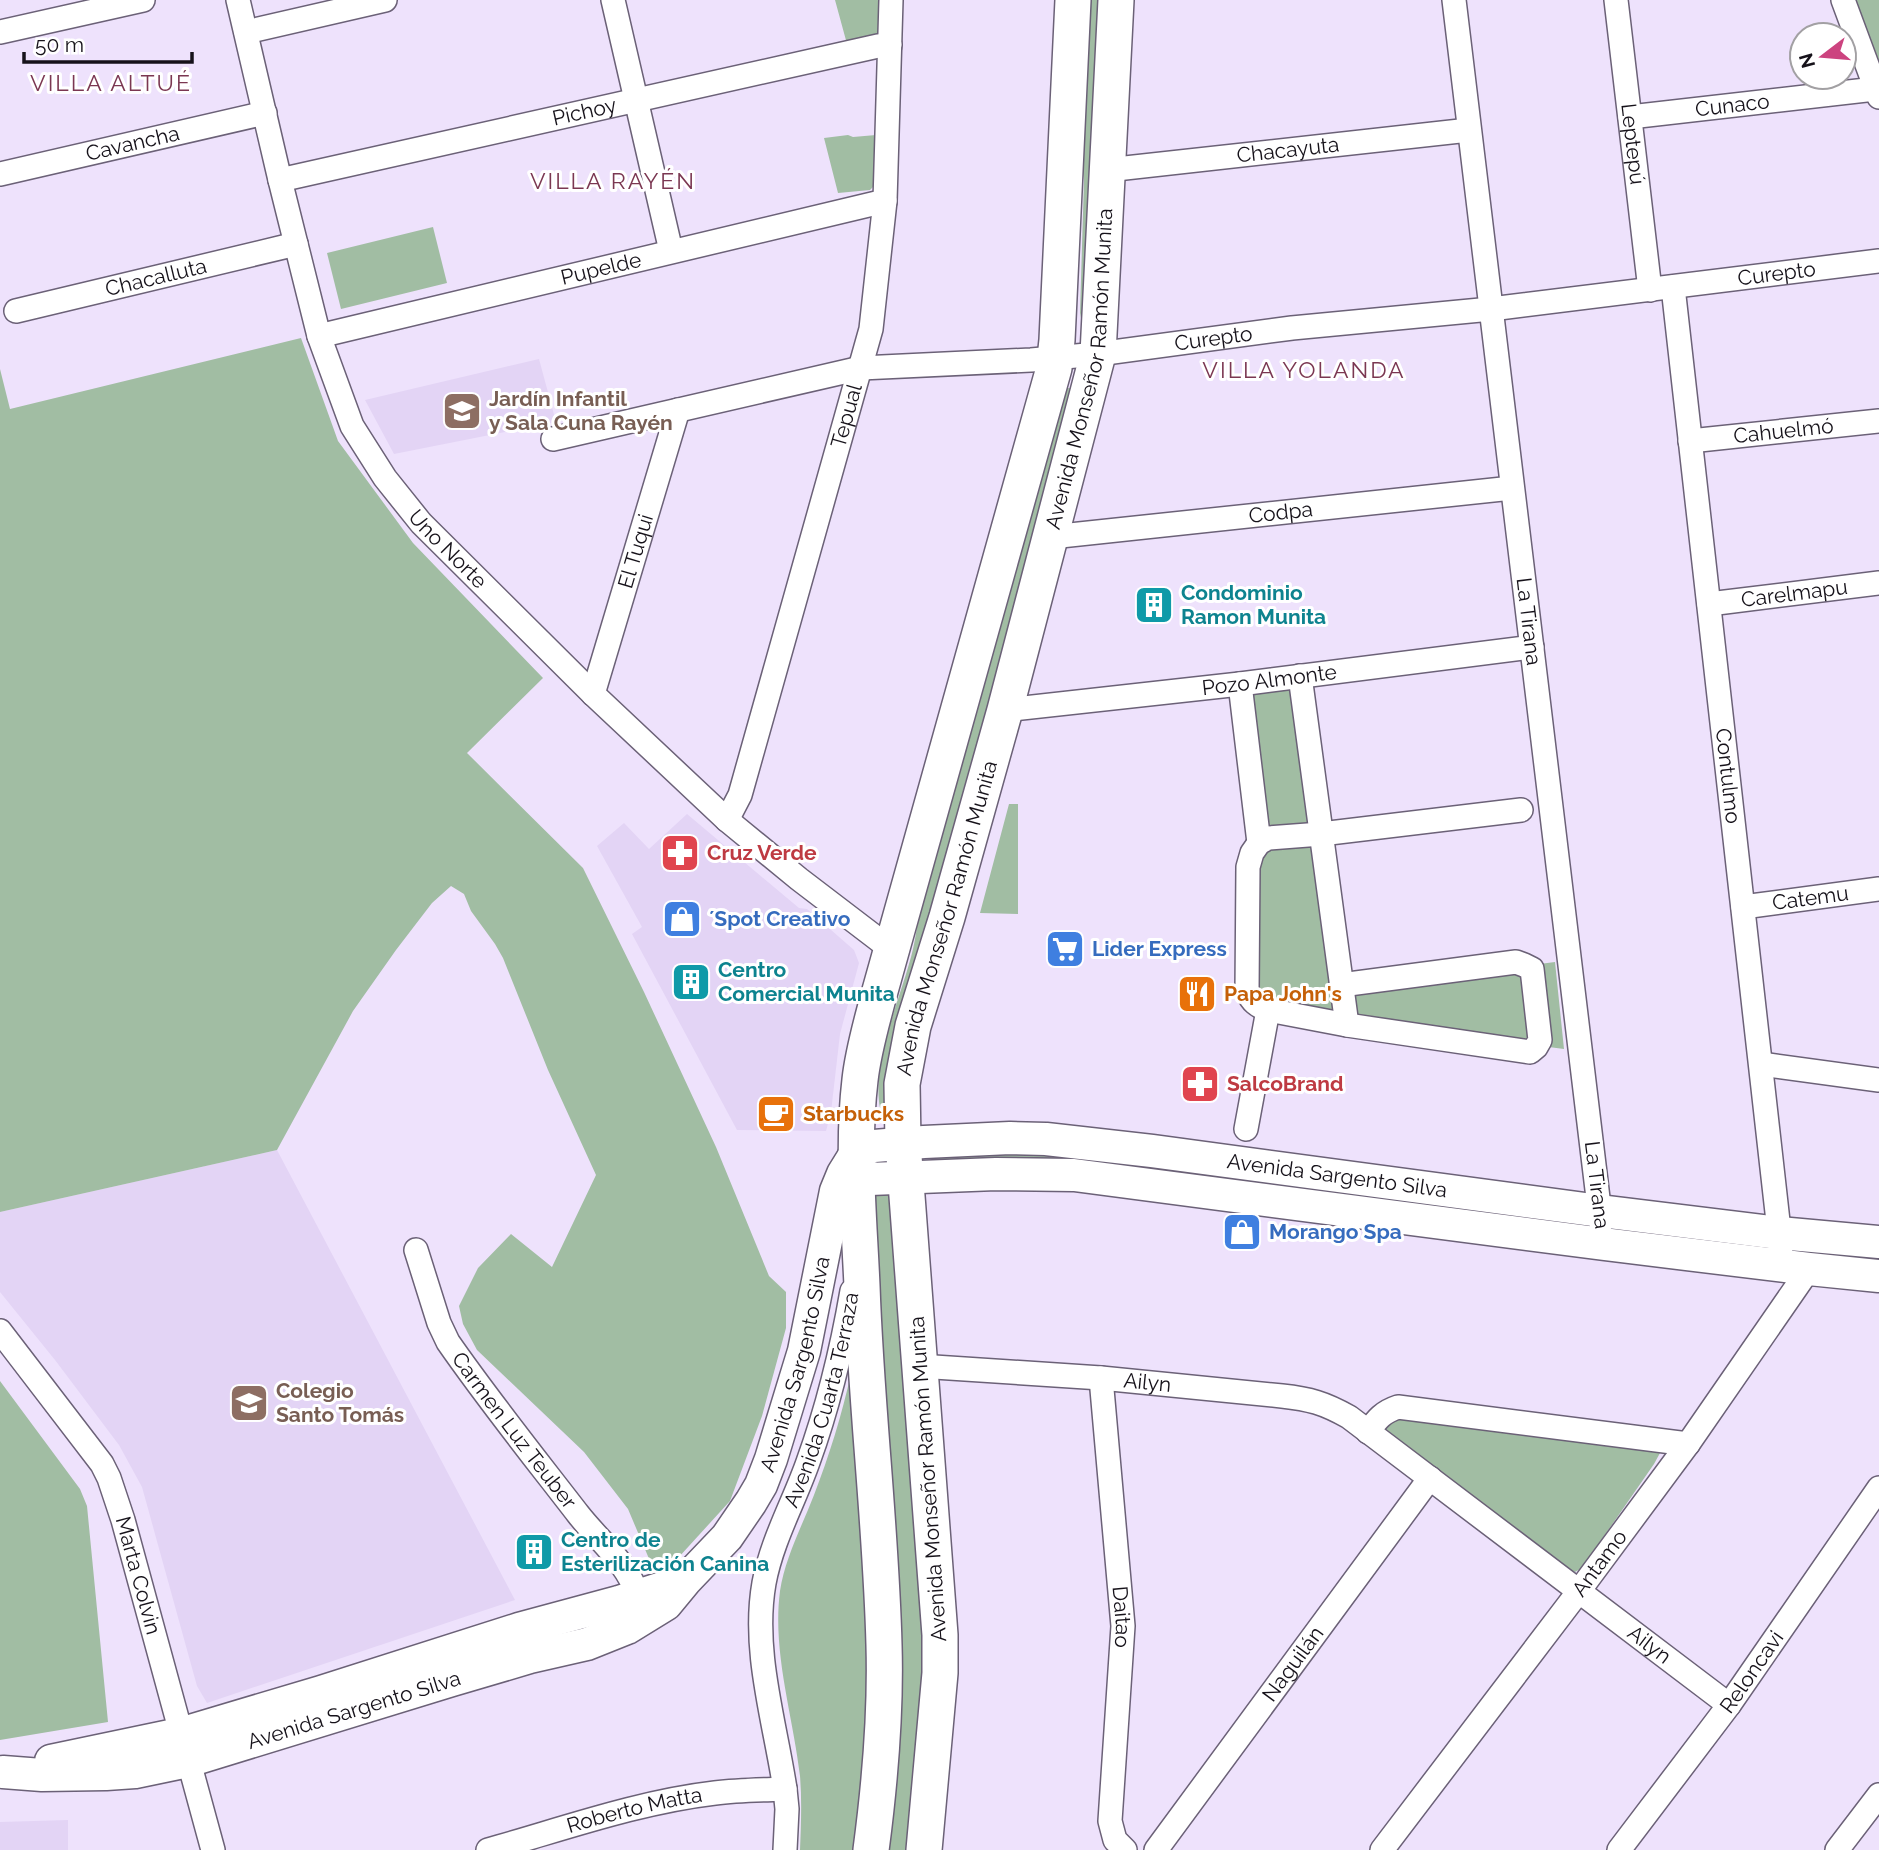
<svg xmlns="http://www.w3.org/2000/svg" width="1879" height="1850" font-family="Raleway,sans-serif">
<rect width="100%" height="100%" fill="#eee2fc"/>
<path fill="#e3d4f5" d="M539,359L556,422L394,454L365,400Z
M687,814L799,908L807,909L854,950L859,963L840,1034L831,1112L826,1131L737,1130L632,934L642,927L597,846L624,823L649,849Z
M277,1150L515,1600L207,1703L197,1686L142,1487L119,1445L55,1360L0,1292V1212Z
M68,1820V1850H0V1822Z"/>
<path fill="#a1bda3" d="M835,0H879V32L875,37L847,44Z
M1084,0H1105L1085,320L1081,318L1080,313L1084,180L1081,154Z
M1852,0H1879V71Z
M848,135L853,137L876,135L874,186L870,190L838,193L824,138Z
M433,227L447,283L341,309L327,253Z
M301,338L338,441L413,543L543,678L467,753L583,868L644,992L716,1147L769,1276L786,1292V1328L762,1416L730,1501L658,1580L628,1509L584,1452L477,1350L463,1324L459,1306L478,1268L511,1234L552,1267L596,1175L548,1070L503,958L495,944L471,911L464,894L451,886L432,903L396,950L353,1011L277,1150L0,1212V369L10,409Z
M1068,388H1071L886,1105L884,1108H880C871,1060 902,996 913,949C918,928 919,906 923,885L1063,391Z
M1292,689L1341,1019L1255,995L1245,694Z
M1009,804H1018V914L980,913Z
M1555,962L1564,1049L1352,1021L1346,989Z
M1092,1153L1072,1164L932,1162L931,1154Z
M878,1193H891L928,1630L909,1850H889L900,1740L902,1643L872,1199Z
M851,1373L871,1651L858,1850H800C801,1825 802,1800 800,1776C793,1715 772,1652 780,1591C785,1558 802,1526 814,1495C829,1456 842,1415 851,1373Z
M0,1381L80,1489L87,1506L108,1722L0,1740Z
M1394,1415L1658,1450L1660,1453L1654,1464L1582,1568L1575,1572L1567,1569L1380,1427Z"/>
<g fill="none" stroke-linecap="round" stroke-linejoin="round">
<g stroke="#6b6177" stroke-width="26">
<g id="street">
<path id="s1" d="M238,0L280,180L319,336L352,426L385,478L421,523L593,694L727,820L799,879L892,950"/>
<path d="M613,0L671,251"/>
<path id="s2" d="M1454,0L1601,1223"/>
<path id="s3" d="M1616,0L1650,290"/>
<path d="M1843,0L1879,97"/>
<path d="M0,32L143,0"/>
<path d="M246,32L385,0"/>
<path id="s4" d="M1630,117L1875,89"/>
<path id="s5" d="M1107,170L1469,130"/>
<path id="s6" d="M0,174L265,113"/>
<path id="s7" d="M280,180L878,46L890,45"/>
<path id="s8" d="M1673,287L1781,1248"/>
<path id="s9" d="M16,311L296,244"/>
<path id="s10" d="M319,336L885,201"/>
<path id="s11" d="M553,439L861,368L1031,360L1098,354L1292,328L1491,309L1879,261"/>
<path id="s12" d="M1690,441L1879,421"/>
<path id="s13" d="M1051,537L1512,488"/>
<path id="s14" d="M1709,604L1879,583"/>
<path d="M1300,676L1347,1025"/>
<path d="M1240,684L1259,843"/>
<path id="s15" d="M593,694L678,410"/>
<path id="s16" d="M1005,710L1240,684L1532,647"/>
<path id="s17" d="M727,820L740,795L871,329L885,201L891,0"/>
<path id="s18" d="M1743,907L1879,889"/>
<path d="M1341,985L1516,962L1524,965L1532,969L1540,1040L1536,1047L1530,1052L1347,1025L1268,1010C1257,1006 1252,1002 1247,991L1248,867L1252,853L1259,843L1268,838L1321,834L1521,810"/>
<path d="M1761,1064L1879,1080"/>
<path d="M1246,1129L1268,1010"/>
<path id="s19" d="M416,1250L439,1323L448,1342C489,1401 534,1457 578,1514C599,1541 627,1562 638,1596"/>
<path id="s20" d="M0,1331L102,1464L109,1478L123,1520L213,1850"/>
<path id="s21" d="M919,1366L1101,1378L1282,1396C1310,1399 1324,1403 1349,1417L1729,1705"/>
<path id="s22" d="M1101,1378L1123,1626L1110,1821L1115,1840L1125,1850"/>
<path d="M1368,1432C1377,1419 1383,1412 1398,1407L1688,1444"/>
<path id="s23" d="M488,1850C563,1829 638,1802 715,1793C738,1790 762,1790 785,1789"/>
<path id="s24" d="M785,1850L787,1809L785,1789C775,1722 752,1651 764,1583C772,1540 794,1502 808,1462C828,1407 842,1349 852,1291"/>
<path id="s25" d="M1156,1850L1430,1478"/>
<path id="s26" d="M1382,1850L1579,1591L1688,1444L1809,1269"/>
<path id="s27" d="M1619,1850L1729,1705L1879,1488"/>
<path d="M1837,1850L1879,1795"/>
</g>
</g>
<g stroke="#6b6177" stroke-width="35">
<g id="secondary">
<path d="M839,1197C847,1185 856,1181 870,1179L996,1174L1074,1175L1604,1244L1809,1269L1879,1276"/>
<path d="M51,1761L180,1734L321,1692L519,1629L619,1602L681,1582"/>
<path id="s28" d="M3,1772L42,1775L106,1774L135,1772L188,1761L452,1680L530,1657L587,1644L627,1628L666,1604L685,1581L727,1537L751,1502L761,1485L771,1459L804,1351L836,1191L843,1174L856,1153L874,1146L924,1142L1010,1138L1046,1139L1152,1151L1600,1211L1779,1233L1879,1242"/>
</g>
</g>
<g stroke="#6b6177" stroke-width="38">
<g id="primary">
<path d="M871,1850C880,1782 886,1713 884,1645C881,1525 866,1406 862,1286C859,1217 852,1148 860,1080C863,1052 871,1025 878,998L1054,368L1057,340L1073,0"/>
<path id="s29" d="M924,1850L940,1673V1635L903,1143L902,1084L913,1026L947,917L1005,710L1098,354L1116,0"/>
</g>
</g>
<use href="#street" stroke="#fff" stroke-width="23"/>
<use href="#secondary" stroke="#fff" stroke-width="32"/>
<use href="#primary" stroke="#fff" stroke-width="35"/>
</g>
<defs>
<g id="school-square" transform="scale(2.0125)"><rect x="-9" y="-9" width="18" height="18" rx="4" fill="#8d6e63" stroke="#fff"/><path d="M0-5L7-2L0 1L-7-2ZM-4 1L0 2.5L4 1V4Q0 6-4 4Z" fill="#fff"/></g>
<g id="building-square" transform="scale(2.0125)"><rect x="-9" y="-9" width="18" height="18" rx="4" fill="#0f9aa8" stroke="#fff"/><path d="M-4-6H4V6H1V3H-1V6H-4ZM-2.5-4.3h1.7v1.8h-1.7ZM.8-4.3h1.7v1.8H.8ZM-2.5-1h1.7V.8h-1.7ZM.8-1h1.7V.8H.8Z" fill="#fff"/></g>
<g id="pharmacy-square" transform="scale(2.0125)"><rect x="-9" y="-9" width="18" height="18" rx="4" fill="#e0444e" stroke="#fff"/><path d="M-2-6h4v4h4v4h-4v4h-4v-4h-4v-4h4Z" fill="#fff"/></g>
<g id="shop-square" transform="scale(2.0125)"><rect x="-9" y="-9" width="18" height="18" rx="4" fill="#3f7fe0" stroke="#fff"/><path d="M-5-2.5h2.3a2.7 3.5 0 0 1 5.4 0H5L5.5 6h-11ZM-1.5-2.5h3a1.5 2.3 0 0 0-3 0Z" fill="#fff"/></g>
<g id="supermarket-square" transform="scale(2.0125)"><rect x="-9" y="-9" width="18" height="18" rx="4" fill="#3f7fe0" stroke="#fff"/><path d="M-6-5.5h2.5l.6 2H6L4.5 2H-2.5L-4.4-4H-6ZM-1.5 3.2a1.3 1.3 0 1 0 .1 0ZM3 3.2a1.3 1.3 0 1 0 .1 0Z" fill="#fff"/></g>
<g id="restaurant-square" transform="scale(2.0125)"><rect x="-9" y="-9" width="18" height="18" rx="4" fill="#e8710a" stroke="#fff"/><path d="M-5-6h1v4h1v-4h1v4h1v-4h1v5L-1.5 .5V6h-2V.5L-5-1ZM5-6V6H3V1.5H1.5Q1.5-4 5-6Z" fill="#fff"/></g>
<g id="cafe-square" transform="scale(2.0125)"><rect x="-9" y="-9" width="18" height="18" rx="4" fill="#e8710a" stroke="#fff"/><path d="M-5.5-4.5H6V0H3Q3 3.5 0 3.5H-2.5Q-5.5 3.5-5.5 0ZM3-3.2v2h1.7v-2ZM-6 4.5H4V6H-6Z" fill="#fff"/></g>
</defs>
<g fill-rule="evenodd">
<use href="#school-square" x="462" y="411"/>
<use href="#building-square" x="1154" y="605"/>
<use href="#pharmacy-square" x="680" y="853"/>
<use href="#shop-square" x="682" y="919"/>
<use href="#supermarket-square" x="1065" y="949"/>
<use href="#building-square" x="691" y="982"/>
<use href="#restaurant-square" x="1197" y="994"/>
<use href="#pharmacy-square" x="1200" y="1084"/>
<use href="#cafe-square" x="776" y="1114"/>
<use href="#shop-square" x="1242" y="1232"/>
<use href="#school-square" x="249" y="1403"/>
<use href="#building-square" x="534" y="1552"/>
</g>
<g text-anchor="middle" stroke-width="6" stroke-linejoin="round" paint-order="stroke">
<g font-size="21" fill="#16121a" stroke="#fff">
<text dy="7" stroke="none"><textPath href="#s4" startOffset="103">Cunaco</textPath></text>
<text dy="7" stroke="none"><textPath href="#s7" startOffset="312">Pichoy</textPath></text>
<text dy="7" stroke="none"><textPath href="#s6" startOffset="136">Cavancha</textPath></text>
<text dy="7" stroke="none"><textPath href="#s3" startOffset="145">Leptepú</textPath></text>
<text dy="7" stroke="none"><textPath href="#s5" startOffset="182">Chacayuta</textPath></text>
<text dy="7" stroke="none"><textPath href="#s10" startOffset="290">Pupelde</textPath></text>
<text dy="7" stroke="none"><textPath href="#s11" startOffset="1237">Curepto</textPath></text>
<text dy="7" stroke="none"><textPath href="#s9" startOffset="144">Chacalluta</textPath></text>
<text dy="7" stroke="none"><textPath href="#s11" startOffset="670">Curepto</textPath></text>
<text dy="7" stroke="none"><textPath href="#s29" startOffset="1507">Avenida Monseñor Ramón Munita</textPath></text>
<text dy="7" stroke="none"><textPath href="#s17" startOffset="422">Tepual</textPath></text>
<text dy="7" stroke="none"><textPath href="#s12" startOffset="94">Cahuelmó</textPath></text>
<text dy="7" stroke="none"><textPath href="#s13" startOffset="231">Codpa</textPath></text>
<text dy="7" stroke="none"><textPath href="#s1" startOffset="598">Uno Norte</textPath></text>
<text dy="7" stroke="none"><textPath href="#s15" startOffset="149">El Tuqui</textPath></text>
<text dy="7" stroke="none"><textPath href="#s14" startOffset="86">Carelmapu</textPath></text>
<text dy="7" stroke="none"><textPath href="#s2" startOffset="626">La Tirana</textPath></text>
<text dy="7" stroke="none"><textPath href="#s16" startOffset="266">Pozo Almonte</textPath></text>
<text dy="7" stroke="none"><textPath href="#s8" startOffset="492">Contulmo</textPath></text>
<text dy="7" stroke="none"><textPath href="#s18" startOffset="68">Catemu</textPath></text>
<text dy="7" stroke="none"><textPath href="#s29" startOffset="940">Avenida Monseñor Ramón Munita</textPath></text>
<text dy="7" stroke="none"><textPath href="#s28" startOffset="1676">Avenida Sargento Silva</textPath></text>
<text transform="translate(1597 1185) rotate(83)" y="7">La Tirana</text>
<text dy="7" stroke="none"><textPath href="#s28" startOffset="970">Avenida Sargento Silva</textPath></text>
<text dy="7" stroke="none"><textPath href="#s21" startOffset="229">Ailyn</textPath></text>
<text dy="7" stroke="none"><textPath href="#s24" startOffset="462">Avenida Cuarta Terraza</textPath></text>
<text dy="7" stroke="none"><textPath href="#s19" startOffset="208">Carmen Luz Teuber</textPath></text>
<text transform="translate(928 1479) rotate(-94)" y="7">Avenida Monseñor Ramón Munita</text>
<text dy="7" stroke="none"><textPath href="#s26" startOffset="360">Antamo</textPath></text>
<text dy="7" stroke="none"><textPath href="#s20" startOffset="285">Marta Colvin</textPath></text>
<text dy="7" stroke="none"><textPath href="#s22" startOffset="240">Daitao</textPath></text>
<text dy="7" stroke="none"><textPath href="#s21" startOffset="812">Ailyn</textPath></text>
<text dy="7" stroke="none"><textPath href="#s25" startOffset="231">Naguilán</textPath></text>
<text dy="7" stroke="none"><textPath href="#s27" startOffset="222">Reloncavi</textPath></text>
<text dy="7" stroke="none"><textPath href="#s28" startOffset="360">Avenida Sargento Silva</textPath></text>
<text dy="7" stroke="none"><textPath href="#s23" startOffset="152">Roberto Matta</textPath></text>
</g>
<g font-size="21" font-weight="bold" fill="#785e54" stroke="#fff" text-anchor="start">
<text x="489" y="406">Jardín Infantil<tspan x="489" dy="24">y Sala Cuna Rayén</tspan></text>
<text x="276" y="1398">Colegio<tspan x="276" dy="24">Santo Tomás</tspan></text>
</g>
<g font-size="21" font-weight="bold" fill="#0d838f" stroke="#fff" text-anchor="start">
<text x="1181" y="600">Condominio<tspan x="1181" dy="24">Ramon Munita</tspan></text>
<text x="718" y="977">Centro<tspan x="718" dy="24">Comercial Munita</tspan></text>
<text x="561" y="1547">Centro de<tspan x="561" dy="24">Esterilización Canina</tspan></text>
</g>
<g font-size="21" font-weight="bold" fill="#be3a42" stroke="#fff" text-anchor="start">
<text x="707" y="860">Cruz Verde</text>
<text x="1227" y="1091">SalcoBrand</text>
</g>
<g font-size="21" font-weight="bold" fill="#366cbe" stroke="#fff" text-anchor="start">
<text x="709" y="926">´Spot Creativo</text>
<text x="1092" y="956">Lider Express</text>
<text x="1269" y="1239">Morango Spa</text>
</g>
<g font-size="21" font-weight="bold" fill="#c56008" stroke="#fff" text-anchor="start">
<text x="1224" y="1001">Papa John's</text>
<text x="803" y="1121">Starbucks</text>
</g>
<g font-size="23" letter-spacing="2" fill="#7b3752" stroke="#fff">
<text x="111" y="91">VILLA ALTUÉ</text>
<text x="613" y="189">VILLA RAYÉN</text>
<text x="1304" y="378">VILLA YOLANDA</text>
</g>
</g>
<g transform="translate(1823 56) rotate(254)"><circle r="33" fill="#ffffff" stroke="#a2a0a3" stroke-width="2"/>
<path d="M0-5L12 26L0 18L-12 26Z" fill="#cc437f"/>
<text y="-10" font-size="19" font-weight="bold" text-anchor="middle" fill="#16121a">N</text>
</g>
<path d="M24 52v10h168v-10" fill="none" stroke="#16121a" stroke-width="3.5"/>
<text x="35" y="52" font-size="21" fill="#16121a" stroke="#ffffff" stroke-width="5" paint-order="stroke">50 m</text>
</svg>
